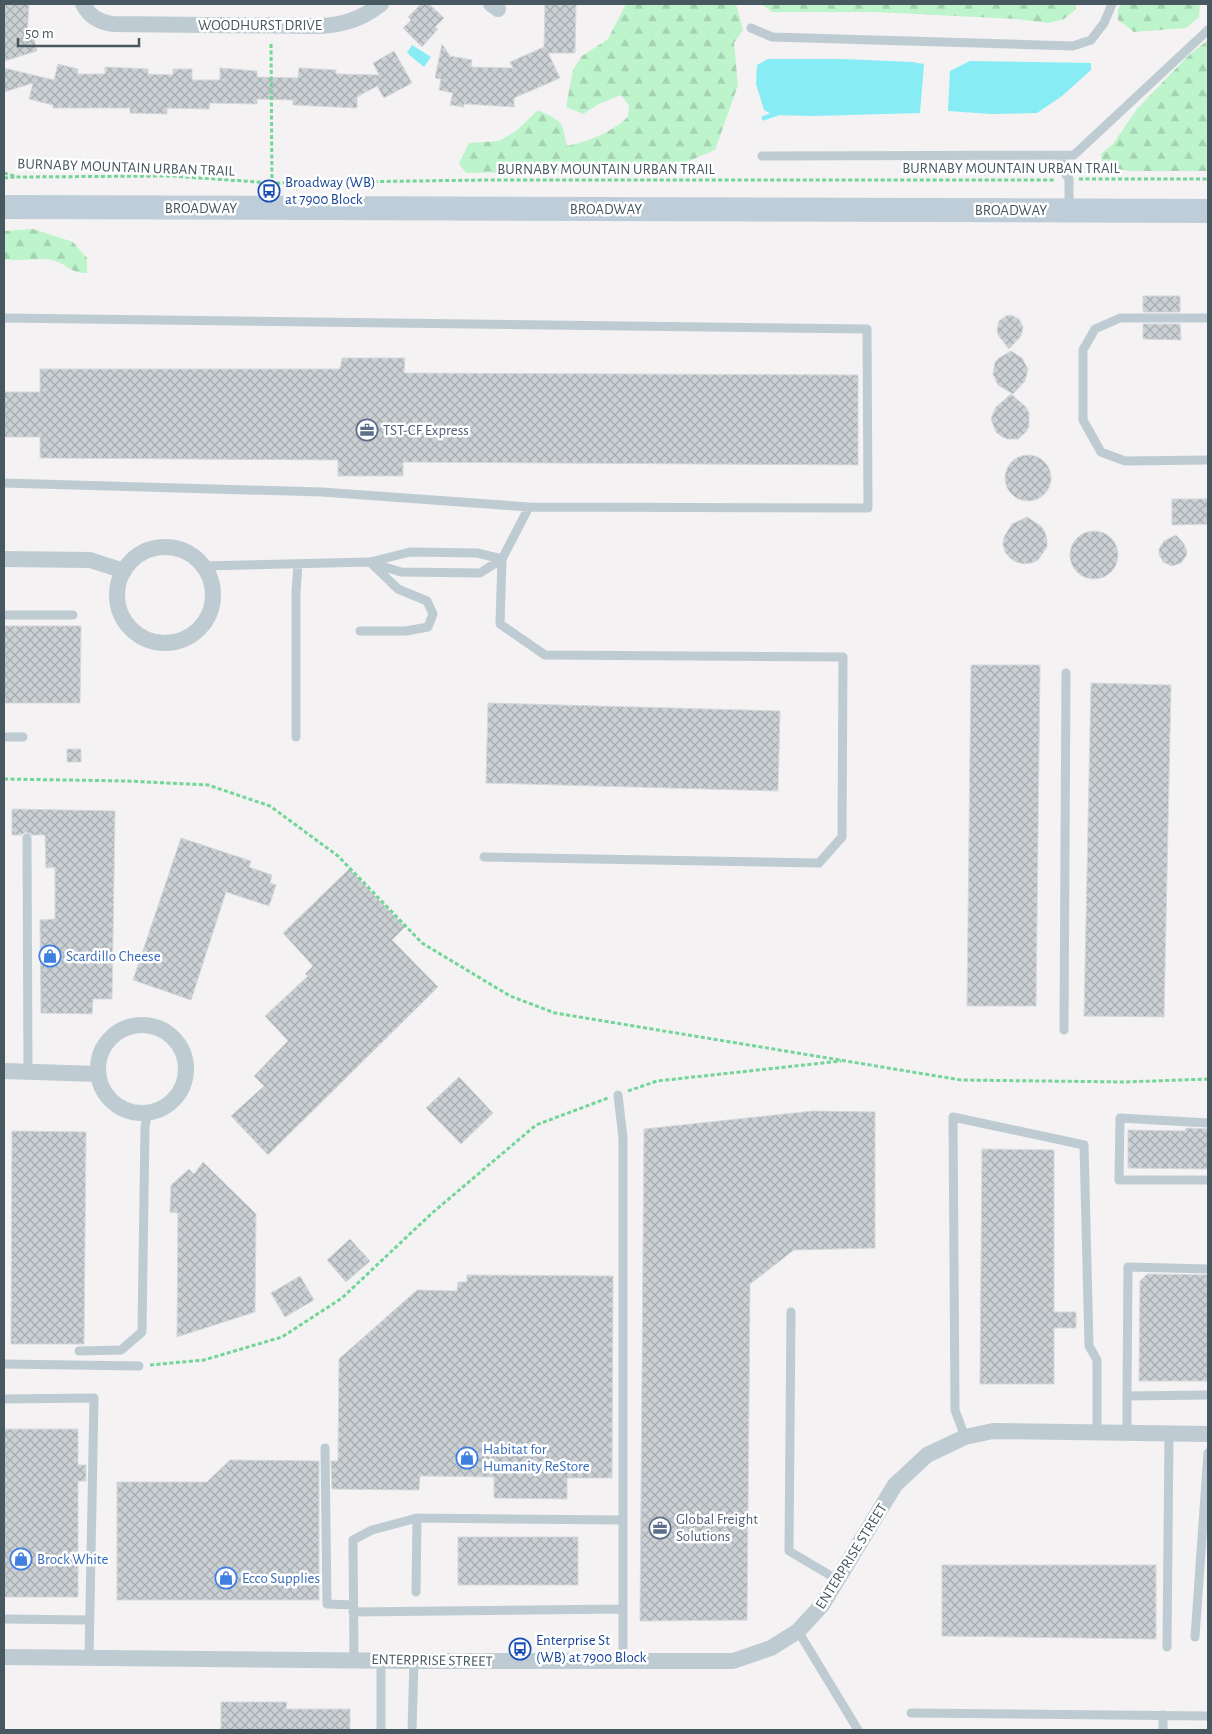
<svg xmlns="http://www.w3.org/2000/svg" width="1212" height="1734" font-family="'Alegreya Sans',sans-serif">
<defs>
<pattern id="forest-firs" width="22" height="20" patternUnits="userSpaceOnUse" patternTransform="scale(1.25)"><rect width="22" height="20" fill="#bef4cc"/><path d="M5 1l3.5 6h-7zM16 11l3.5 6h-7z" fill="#a5d3b2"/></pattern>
<pattern id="building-cross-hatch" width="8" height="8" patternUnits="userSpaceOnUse" patternTransform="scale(1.25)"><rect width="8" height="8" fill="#cbd0d4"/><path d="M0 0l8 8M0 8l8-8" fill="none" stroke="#a7acaf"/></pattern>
</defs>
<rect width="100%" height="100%" fill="#f4f2f2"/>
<path fill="url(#forest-firs)" d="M626,4H736L743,30L734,43L738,85L715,150L658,174L587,171L466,173L459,163L469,143L499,141L516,131L538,110C564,123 561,119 567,146C590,141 610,133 628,117L629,105L621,95L599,104L583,114L566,107L573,70L582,56L608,39Z
M761,4H1075L1076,9L1064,19L1049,23L1016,19L875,12H773Z
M1121,4H1200L1199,17L1186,28L1134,32L1118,20V9Z
M1208,40V171H1128L1103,166L1101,154L1113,144L1137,109L1188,56Z
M33,229L73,242L87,258V273C72,274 68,265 55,261C44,257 19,262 4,259V231Z"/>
<path fill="#87ecf4" d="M412,45L431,57L424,67L407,53Z
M768,59H843L912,62L924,64L920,113L814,116L773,115L764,110L756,84L757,65Z
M970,61L1091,63V70L1062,96L1037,113L991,114L948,111L950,71Z"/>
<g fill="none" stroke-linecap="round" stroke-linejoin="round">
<path stroke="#87ecf4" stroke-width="5" d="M764,118L778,113"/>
</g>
<path fill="url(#building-cross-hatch)" stroke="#d5d9de" d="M4,4H29L27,36L33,35L37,51L4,61Z
M421,4H429L444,18L435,27L438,29L422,47L403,28L411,20L408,17Z
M545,4H576L575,53H548L560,78L514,98V107L464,104V107L450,105L453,93L439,90L441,79L435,78L442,44L450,56L472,60L471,67L513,68L510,62L544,47Z
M394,51L412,83L384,98L377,86L357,97V108L293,105V100L257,99V104L210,103L209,109L167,108V114L130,113V108H53V105L29,99L33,83L4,92V68L54,80L58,64L78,69L77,74H105V67L148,69V74L173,75V69H192V80H220V68L257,71V77L298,78L299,68L336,70V74L379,75L373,63Z
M1143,296H1180V312H1143Z
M1011,315L1019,319L1023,327L1021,336L1009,349L998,335L997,330L999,321L1006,316Z
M1143,324H1180L1181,340L1143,339Z
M1011,351L1022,358L1028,369L1025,381L1013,394L998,385L993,374L995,362L999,358Z
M342,358H405L404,373L858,375V465L403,462V476H338V460L40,458V437H4V392H40V369H340Z
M1011,394L1026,407L1029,413V426L1026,432L1018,439H1007L1001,436L996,432L991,419L996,407Z
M1005 478a23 23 0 1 1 46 0a23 23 0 1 1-46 0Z
M1172,499H1208V524L1172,525Z
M1027,517L1041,526L1045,532L1047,540V547L1038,560L1031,563L1024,564L1016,562L1010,558L1005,552L1003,544L1004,537L1012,524Z
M1070 555a24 24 0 1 1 48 0a24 24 0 1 1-48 0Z
M1176,535L1184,544L1187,552L1186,556L1181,563L1172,566L1163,562L1159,554V549L1164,541Z
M4,626H81L80,703H4Z
M971,665H1040L1036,1006H967Z
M1091,683L1171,685L1164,1017L1084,1016Z
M488,703L780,711L778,791L486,783Z
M67,749H81V762H67Z
M12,809L115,811L112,999H93L92,1014L41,1013L40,920L55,919V867L46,868L45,835H32L26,832L21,835H12Z
M181,838L251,861L249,867L272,875L270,883L276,885L269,906L226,892L191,1000L133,980Z
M349,869L405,927L392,940L438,987L268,1155L231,1116L264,1086L254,1076L288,1041L265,1016L308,976L305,974L313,966L283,933Z
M459,1077L493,1113L461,1144L426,1108Z
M813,1111L875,1112V1248L794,1250L750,1284L747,1620L640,1621L644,1129Z
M1186,1128L1208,1129V1169L1128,1168V1130L1185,1131Z
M12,1131L86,1132L84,1344H11Z
M982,1149L1054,1150V1312H1076V1328H1054V1384H980Z
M203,1162L256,1214L255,1312L177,1337L178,1213L170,1212L171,1185L189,1169L194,1174Z
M350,1239L370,1261L346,1282L327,1260Z
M1147,1274L1208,1275V1381H1139L1140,1281Z
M467,1275L613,1276L612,1478H567V1499L494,1498V1477L420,1476L419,1490L332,1489L331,1461H338L339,1359L417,1290L457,1291L458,1282H467Z
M300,1276L314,1300L285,1317L271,1293Z
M4,1429H78V1465H86V1481H78V1597H4Z
M230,1460L319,1461V1600H117V1482H207Z
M458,1537H578V1585H458Z
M942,1565H1156V1639L942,1636Z
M221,1702H287L286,1709H350V1730H221Z"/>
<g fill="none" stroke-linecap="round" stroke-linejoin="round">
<path stroke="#72d698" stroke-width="3" stroke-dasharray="4 2.5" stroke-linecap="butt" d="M271,44L272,184
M4,173L18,177L171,176L272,183L487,180H1055
M4,178L15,177
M1079,179H1208
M4,779L127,781L208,785L270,806L338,856L422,943L510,996L555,1013L961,1080L1126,1082L1208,1079
M628,1091L657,1081L841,1061
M150,1365L204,1360L282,1337L342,1298L431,1214L536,1125L608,1098"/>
<path stroke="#bfcbd2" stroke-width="9" d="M751,28L772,37L1073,46L1091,40L1104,23L1112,4
M762,156L1074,155L1208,30
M1061,156L1062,169L1069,179V210
M4,318L867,329L868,508L529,507L322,492L4,483
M1208,318H1120L1095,329L1083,350V420L1101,452L1125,461L1208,460
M372,563L401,572L480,573L502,559
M203,566L370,562L410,552L477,553L502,559
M4,615H73
M360,631H406L428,627L433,614L427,601L398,589L370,562
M4,737H23
M296,737V592L298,564
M27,838L28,1072
M484,857L819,863L842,837L843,657L545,655L500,624L502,559L529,507
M1064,1030L1066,673
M618,1095L623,1138V1520
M1208,1123L1120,1118L1119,1180H1208
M791,1312L789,1551L838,1580
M79,1351L121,1350L142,1332L145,1128L147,1113
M4,1364L139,1366
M1127,1396L1128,1267L1208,1269
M4,1399L94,1398L89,1658
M1127,1432V1396L1208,1395
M965,1437L955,1410L953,1117L1084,1145L1089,1346L1097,1360V1432
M325,1448L327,1604L353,1605
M416,1592L417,1518
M353,1612L623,1609
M4,1619L89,1620
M798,1631L858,1730
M1195,1637L1208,1453
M1167,1647L1169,1433
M354,1659L353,1540L372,1530L417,1518L623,1520V1662
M911,1713L1208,1716
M1163,1715V1730
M381,1730V1660
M412,1730L414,1661"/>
<path stroke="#bfcbd2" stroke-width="16" d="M83,4C90,17 99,22 113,24L319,26C343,25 362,19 381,4
M491,4L498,9
M117 595a48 48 0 1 1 96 0a48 48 0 1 1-96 0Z
M4,559L90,560L124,571
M98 1069a44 44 0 1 1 88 0a44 44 0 1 1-88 0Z
M4,1071L98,1074
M4,1657L414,1661H733L771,1648L798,1631L822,1605L895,1485L927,1455L965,1437L993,1431L1208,1434"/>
<path stroke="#becdd7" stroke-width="24" d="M4,207L1208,211"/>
</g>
<defs>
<g id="bus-ring" transform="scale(1.125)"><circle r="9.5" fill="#fff" stroke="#1a4fb4" stroke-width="1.5"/><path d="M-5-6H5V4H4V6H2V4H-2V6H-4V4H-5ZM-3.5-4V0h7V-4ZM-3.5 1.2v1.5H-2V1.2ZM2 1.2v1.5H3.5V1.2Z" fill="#1a4fb4"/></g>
<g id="office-ring" transform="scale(1.125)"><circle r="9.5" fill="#fff" stroke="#5c6f8a" stroke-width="1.5"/><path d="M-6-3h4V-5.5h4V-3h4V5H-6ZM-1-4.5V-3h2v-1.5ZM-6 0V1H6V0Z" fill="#5c6f8a"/></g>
<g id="shop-ring" transform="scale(1.125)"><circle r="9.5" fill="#fff" stroke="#3f7fe0" stroke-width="1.5"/><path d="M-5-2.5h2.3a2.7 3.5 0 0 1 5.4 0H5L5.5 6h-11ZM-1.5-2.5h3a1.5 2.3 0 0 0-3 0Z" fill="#3f7fe0"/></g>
</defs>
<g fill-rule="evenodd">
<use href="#bus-ring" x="269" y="191"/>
<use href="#office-ring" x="367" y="430"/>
<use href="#shop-ring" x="50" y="956"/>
<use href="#shop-ring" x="467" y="1458"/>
<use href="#office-ring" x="660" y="1528"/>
<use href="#shop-ring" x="21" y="1559"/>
<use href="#shop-ring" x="226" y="1578"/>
<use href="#bus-ring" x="520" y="1649"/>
</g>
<g text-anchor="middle" stroke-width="5" stroke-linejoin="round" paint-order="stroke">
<g font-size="15" fill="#475861" stroke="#fff">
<text x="260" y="30">WOODHURST DRIVE</text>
<text transform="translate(126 167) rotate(2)" y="5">BURNABY MOUNTAIN URBAN TRAIL</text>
<text x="1011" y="173">BURNABY MOUNTAIN URBAN TRAIL</text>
<text x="606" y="174">BURNABY MOUNTAIN URBAN TRAIL</text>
<text x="201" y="213">BROADWAY</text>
<text x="606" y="214">BROADWAY</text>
<text x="1011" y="215">BROADWAY</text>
<text transform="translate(851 1556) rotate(-58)" y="5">ENTERPRISE STREET</text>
<text transform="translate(432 1660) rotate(1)" y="5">ENTERPRISE STREET</text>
</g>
<g font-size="15" fill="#164399" stroke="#fff" text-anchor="start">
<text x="285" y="187">Broadway (WB)<tspan x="285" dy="17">at 7900 Block</tspan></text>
<text x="536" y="1645">Enterprise St<tspan x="536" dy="17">(WB) at 7900 Block</tspan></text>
</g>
<g font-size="15" fill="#4e5e75" stroke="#fff" text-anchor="start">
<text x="383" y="435">TST-CF Express</text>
<text x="676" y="1524">Global Freight<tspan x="676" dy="17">Solutions</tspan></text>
</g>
<g font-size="15" fill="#366cbe" stroke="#fff" text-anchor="start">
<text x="66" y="961">Scardillo Cheese</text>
<text x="483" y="1454">Habitat for<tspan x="483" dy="17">Humanity ReStore</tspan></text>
<text x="37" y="1564">Brock White</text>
<text x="242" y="1583">Ecco Supplies</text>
</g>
</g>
<rect width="1212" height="1734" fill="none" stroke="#475861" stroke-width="10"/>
<path d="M18 38v8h121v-8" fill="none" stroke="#475861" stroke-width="2.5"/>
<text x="25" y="38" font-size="15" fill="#475861" stroke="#ffffff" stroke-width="4" paint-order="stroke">50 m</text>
</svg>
